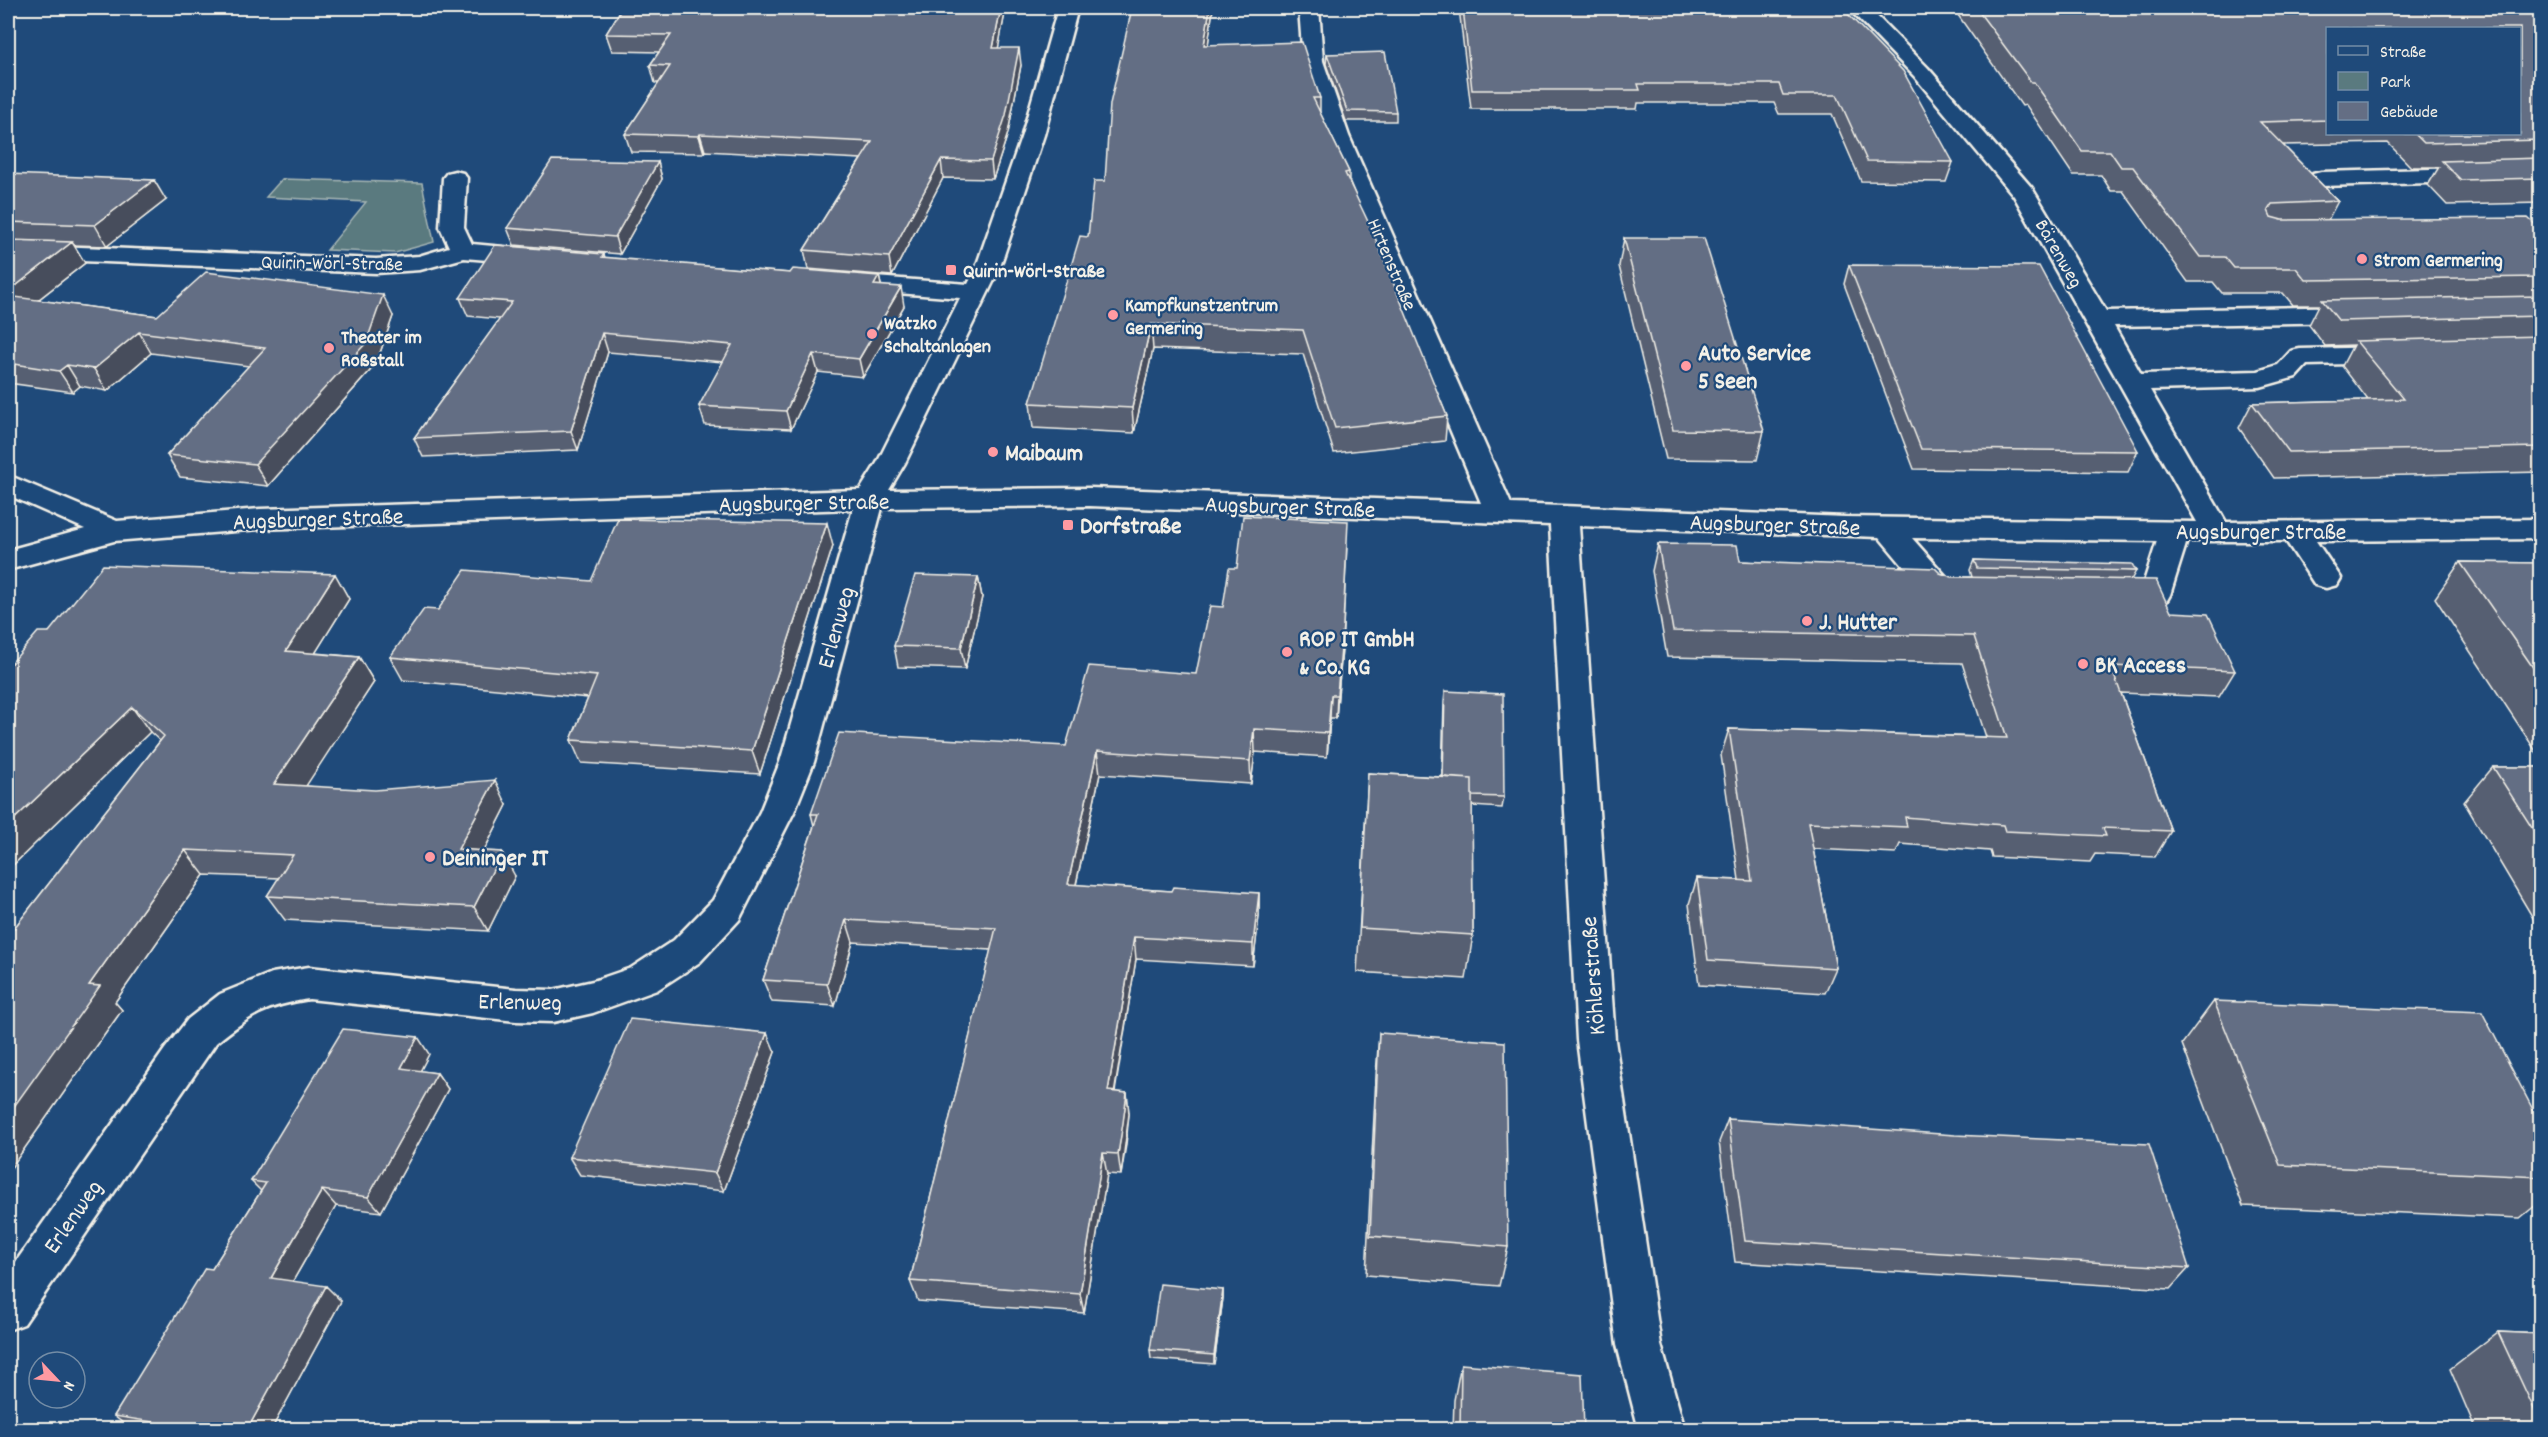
<svg xmlns="http://www.w3.org/2000/svg" width="2548" height="1437" font-family="Dekko,sans-serif">
<rect width="100%" height="100%" fill="#1f4a7a"/>
<filter id="ink" filterUnits="userSpaceOnUse"><feTurbulence type="fractalNoise" baseFrequency=".0167" numOctaves="2"/><feDisplacementMap in="SourceGraphic" scale="12" xChannelSelector="R" yChannelSelector="G"/><feConvolveMatrix kernelMatrix="1 2 1 2 8 2 1 2 1" color-interpolation-filters="sRGB"/></filter>
<g filter="url(#ink)">
<path fill="#5a7a7f" stroke="#a7b6b4" stroke-width="1.5" d="M282,179L422,183L434,242L395,253L327,250L366,202L266,197Z"/>
<g fill="none" stroke-linecap="round" stroke-linejoin="round">
<g stroke="#f4f1e8" stroke-width="5">
<path id="minor" d="M1058,8H1078L1044,135L999,270L905,463L889,490L1090,488L1481,503L1327,136L1303,61L1299,8H1319L1323,61L1349,136L1511,504L1845,517L2197,522L2014,196L1914,76L1848,8H1869L1928,68L2032,188L2106,311L2359,306L2368,309L2372,314L2368,319L2359,322L2114,326L2141,374L2258,371L2278,365L2291,351L2300,349L2391,347L2400,349L2404,355L2400,361L2391,363L2307,365L2296,377L2260,387L2150,390L2226,522L2540,519V539L2316,541L2341,578L2337,585L2326,588L2315,585L2286,541H2187L2170,595L2166,602C2149,607 2129,607 2112,602L2108,595L2112,588L2123,585H2143L2157,541L1912,538L1950,581L1965,585L1969,592L1965,599L1954,602L1930,598L1879,537L1579,526L1615,1040L1661,1345L1685,1430H1639L1617,1345L1577,1040L1550,525L1090,506L882,508L814,762L794,812L739,920L700,962L657,990L593,1013L553,1022L516,1021L309,999C264,1006 251,1015 216,1043L24,1324L8,1330V1273L165,1049L188,1019L220,994L272,973L309,967L516,989L553,990L593,981L631,968L674,940L713,900L760,812L780,762L853,509L260,529L114,541L8,570V550L85,529L8,495V475L117,521L260,509L860,490L877,463L960,298L835,288L826,286L823,281L826,276L835,274L968,284L975,270L1022,135Z
M2540,166V180L2321,186L2313,184L2309,179L2313,174L2321,172Z
M455,171L463,173L467,178L464,227L472,244L535,250L544,252L547,257L544,262L535,264L464,258L420,270L376,273L8,258V244L376,259L419,256L449,247L440,227L443,178L447,173Z"/>
</g>
<use href="#minor" fill="#1f4a7a" fill-rule="evenodd"/>
</g>
<path fill="#565f72" stroke="#f4f1e8" stroke-width="1.5" fill-rule="evenodd" d="M622,8H1006L998,48L1021,65L1008,133L993,179L943,178L892,276L808,269L804,250L861,159L705,151L704,153L631,152L625,134L659,83H655L650,65L659,52L612,51L606,34Z
M1213,8L1208,45L1320,98V113L1349,172V180L1447,416L1445,441L1334,453L1303,354L1153,349L1134,433L1033,428L1030,403L1088,237L1105,181Z
M1459,8H1842L1953,162L1946,182L1861,181L1832,114H1779L1774,103H1638L1637,109H1471Z
M1951,8H2161L2160,11L2172,12L2177,10L2175,8H2541V203L2447,205L2428,185L2439,167H2411L2388,143L2283,145L2338,201L2328,220L2541,230V472L2274,478L2239,428L2252,403L2368,400L2342,366L2353,345L2325,346L2309,325L2319,305H2293L2283,293H2222L2213,282H2188L2123,191H2111L2101,175H2073L2026,105L2022,106L1958,15ZM2328,28L2520,134H2328Z
M1327,54L1396,112V121H1346L1326,64Z
M658,162L662,179L620,254L514,245L507,228Z
M8,174L166,200L107,246L74,245L85,263L38,300L157,316H393L376,364L268,486L180,477L167,455L249,366L151,353L107,391L80,386L73,392L8,383Z
M1624,238L1764,431L1757,460L1666,459L1619,266Z
M604,254L605,258L790,273L879,276L881,285L904,306L863,377L818,372L791,429L705,425L699,406L723,362L608,352L578,450L423,457L414,438L500,319L468,316L460,298Z
M1849,265L2138,451L2128,472L1914,469L1844,284Z
M1658,544L1740,561L1940,573L1952,577H1972L1970,570L1974,560L2136,571L2131,580L2171,612L2235,671L2219,697L2121,693L2171,831L2155,857L2095,854L2090,862L1992,857L1990,851L1900,844L1896,853L1813,849L1836,968L1825,993L1699,985L1689,904L1697,878L1739,880L1721,755L1729,729L1986,737L1962,663L1667,657L1652,571Z
M833,546L760,774L581,763L571,740L588,698L403,680L390,657L438,610L591,581Z
M2460,562L2541,563V759L2435,598Z
M335,574L349,599L315,653L359,657L374,682L305,786L507,805L484,851L515,876L488,931L285,920L267,896L279,878L204,875L115,1002L122,1010L8,1172V936L160,741L150,732L8,870V667L49,632Z
M978,577L982,597L965,669L898,667L894,646Z
M1342,649L1336,718H1330L1327,757L1255,752L1251,784L1100,774L1076,885L1171,891L1259,893V916L1253,966L1136,959L1115,1092L1127,1093L1129,1114L1126,1145L1121,1175L1107,1174L1084,1313L918,1301L910,1281L991,950L853,942L835,1006L772,1002L763,980L814,826L811,814L1066,746L1196,674Z
M1445,691L1504,797L1502,808L1472,806L1473,935L1466,979L1357,972L1368,773L1442,777L1444,701Z
M2493,767H2541V923H2536L2464,802Z
M2214,1001L2541,1177V1201L2520,1218L2243,1206L2182,1044Z
M1379,1033L1508,1247L1499,1286L1366,1275L1376,1075Z
M775,1052L724,1191L580,1175L569,1157Z
M429,1054L420,1071L437,1073L448,1089L381,1212L336,1206L293,1281L341,1301L271,1430H132L114,1416L212,1269L261,1191L251,1181Z
M1728,1119L2189,1268L2170,1289L1735,1262L1719,1142Z
M1223,1290V1298L1214,1364L1151,1359L1150,1350Z
M2498,1332L2541,1334V1430H2476L2450,1369Z
M1461,1364L1584,1430H1453L1454,1400Z"/>
<path fill="#464d5c" stroke="#f4f1e8" stroke-width="1.5" d="M1001,8H1006L995,65L993,48Z
M1210,8H1213L1205,68L1204,45Z
M1019,48L1021,65L1008,133L993,179L991,161Z
M700,134L705,151L704,153L699,136Z
M941,160L943,178L892,276L889,257Z
M658,162L662,179L620,254L615,237Z
M154,180L166,200L107,246L95,225Z
M72,242L85,263L16,317L8,303V292Z
M879,276L883,294L874,285Z
M901,287L904,306L863,377L859,359Z
M383,295L393,316L376,364L268,486L255,464Z
M1151,324L1153,349L1134,433L1132,408Z
M139,332L151,353L107,391L94,369Z
M602,333L608,352L578,450L571,431Z
M813,354L818,372L791,429L786,411Z
M67,365L80,386L73,392L59,371Z
M827,523L833,546L760,774L752,751Z
M1347,544L1342,649L1336,718L1337,695Z
M335,574L349,599L301,676L286,651Z
M978,577L982,597L965,669L961,648Z
M359,657L374,682L291,809L274,784Z
M1331,695L1330,718L1327,757L1328,733Z
M132,707L150,732L8,870V825Z
M1254,729L1255,752L1251,784L1250,761Z
M1097,751L1100,774L1071,907L1068,884Z
M495,780L507,805L472,874L458,849Z
M185,850L204,875L115,1002L122,1010L8,1172V1115L89,985Z
M502,852L515,876L488,931L474,907Z
M1259,893V916L1253,966V944Z
M846,920L853,942L835,1006L827,984Z
M1134,937L1136,959L1111,1113L1108,1091Z
M767,1033L775,1052L724,1191L715,1173Z
M418,1037L429,1054L413,1085L401,1068Z
M437,1073L448,1089L381,1212L368,1197Z
M1127,1093L1129,1114L1121,1175L1118,1154Z
M1103,1153L1107,1174L1084,1313L1080,1294Z
M322,1190L336,1206L286,1293L271,1278Z
M326,1286L341,1301L271,1430H247Z
M1223,1290V1298L1214,1364V1355Z"/>
<path fill="#646e84" stroke="#f4f1e8" stroke-width="1.5" d="M622,8H1001L993,48H1019L1006,115L991,161L941,160L889,257L804,250L872,142L700,134L699,136L625,134L670,66L650,65L671,35L606,34Z
M1132,8H1210L1204,45L1302,42L1320,98H1313L1349,172L1345,173L1372,230L1447,416L1335,428L1303,330L1151,324L1132,408L1030,403L1080,236L1088,237L1094,181H1105L1110,104Z
M1463,8H1842L1903,71L1953,162L1867,161L1837,95H1783L1779,84H1638L1640,90H1472Z
M1976,8H2126L2127,9L2133,11L2172,12L2186,8H2541V140L2424,143L2415,134H2520V28H2328V120L2260,122L2338,201L2272,204L2268,210L2271,217L2282,220L2528,218L2541,230V277L2306,280L2296,268H2234L2225,257H2200L2133,167H2121L2110,151H2082L2034,82H2031Z
M1385,52L1396,112L1347,111L1327,54Z
M2541,158V178L2461,180L2442,161Z
M552,160L658,162L615,237L507,228Z
M8,174L154,180L95,225L8,222Z
M1624,238H1704L1764,431L1673,430Z
M8,240L72,242L8,292Z
M495,245L604,254L602,257L790,273L793,269L879,276L874,285L901,287L859,359L813,354L786,411L699,406L732,345L602,333L571,431L414,438L512,302L460,298Z
M1849,265L2039,266L2138,451L1921,449Z
M206,272L383,295L366,343L255,464L167,455L265,348L139,332L94,369L67,365L59,371L8,363V296L157,316Z
M2541,296V316L2339,321L2322,300Z
M2541,336V447L2289,452L2252,403L2404,399L2356,341Z
M1243,516L1348,521L1343,625L1337,695H1331L1328,733L1254,729L1250,761L1097,751L1068,884L1171,891L1173,887L1259,893L1253,944L1134,937L1108,1091L1127,1093L1123,1123L1118,1154L1103,1153L1080,1294L910,1281L996,928L846,920L827,984L763,980L818,814H811L839,733L1066,746L1089,666L1196,674L1210,606L1223,607L1229,568H1237Z
M618,519L827,523L752,751L571,740L597,676L390,657L424,609L438,610L465,570L591,581Z
M1658,544L1737,545L1740,561L1935,568L1940,573L1952,577L2156,580L2171,612L2208,614L2235,671L2111,666L2171,831L2103,828L2106,836L2005,831L2003,825L1905,817L1907,827L1808,823L1836,968L1708,960L1697,878L1752,881L1729,729L2007,738L1974,636L1673,631Z
M1974,560L2132,564L2136,571L1977,568Z
M2460,562L2541,563V679Z
M103,565L335,574L286,651L359,657L274,784L375,790L495,780L458,849L502,852L474,907L267,896L293,855L185,850L89,985L100,986L8,1115V936L164,736L132,707L8,825V667L38,632H49Z
M915,575L978,577L961,648L894,646Z
M1445,691L1503,694L1504,797L1472,796V779L1443,777Z
M2493,767H2541V842Z
M1368,773L1472,779L1473,935L1360,928Z
M2214,1001L2482,1012L2541,1125V1177L2280,1165Z
M630,1019L767,1033L715,1173L569,1157Z
M343,1029L418,1037L401,1068L437,1073L368,1197L322,1190L271,1278L326,1286L247,1430H163L166,1424L114,1416L205,1268L212,1269L266,1183L251,1181Z
M1379,1033L1505,1042L1508,1247L1370,1236Z
M1728,1119L1955,1135L2149,1144L2189,1268L1745,1241Z
M1160,1284L1223,1290L1214,1355L1150,1350Z
M2498,1332L2541,1334V1424Z
M1461,1364L1582,1374L1584,1430H1460Z"/>
</g>
<g fill="#ff9aa2" stroke="#1f4a7a" stroke-width="2">
<circle cx="2362" cy="259" r="6"/>
<rect x="945" y="264" width="12" height="12" rx="3"/>
<circle cx="1113" cy="315" r="6"/>
<circle cx="872" cy="334" r="6"/>
<circle cx="329" cy="348" r="6"/>
<circle cx="1686" cy="366" r="6"/>
<circle cx="993" cy="452" r="6"/>
<rect x="1062" y="519" width="12" height="12" rx="3"/>
<circle cx="1807" cy="621" r="6"/>
<circle cx="1287" cy="652" r="6"/>
<circle cx="2083" cy="664" r="6"/>
<circle cx="430" cy="857" r="6"/>
</g>
<g text-anchor="middle" stroke-width="4.5" stroke-linejoin="round" paint-order="stroke">
<g font-size="20" fill="#f4f1e8" stroke="#1f4a7a">
<text transform="translate(2060 253) rotate(60)" y="7">Bärenweg</text>
<text transform="translate(332 262) rotate(1)" y="7">Quirin-Wörl-Straße</text>
<text transform="translate(1393 264) rotate(67)" y="7">Hirtenstraße</text>
</g>
<g font-size="20" font-weight="bold" fill="#f4f1e8" stroke="#1f4a7a" text-anchor="start">
<text x="2374" y="266">Strom Germering</text>
<text x="963" y="277">Quirin-Wörl-Straße</text>
<text x="1125" y="311">Kampfkunstzentrum<tspan x="1125" dy="23">Germering</tspan></text>
<text x="884" y="329">Watzko<tspan x="884" dy="23">Schaltanlagen</tspan></text>
<text x="341" y="343">Theater im<tspan x="341" dy="23">Roßstall</tspan></text>
</g>
<g font-size="24" font-weight="bold" fill="#f4f1e8" stroke="#1f4a7a" text-anchor="start">
<text x="1698" y="360">Auto Service<tspan x="1698" dy="28">5 Seen</tspan></text>
<text x="1005" y="460">Maibaum</text>
<text x="1080" y="533">Dorfstraße</text>
<text x="1819" y="629">J. Hutter</text>
<text x="1299" y="646">ROP IT GmbH<tspan x="1299" dy="28">&amp; Co. KG</tspan></text>
<text x="2095" y="672">BK Access</text>
<text x="442" y="865">Deininger IT</text>
</g>
<g font-size="24" fill="#f4f1e8" stroke="#1f4a7a">
<text transform="translate(804 502) rotate(-1)" y="8">Augsburger Straße</text>
<text transform="translate(1290 506) rotate(2)" y="8">Augsburger Straße</text>
<text transform="translate(318 518) rotate(-2)" y="8">Augsburger Straße</text>
<text transform="translate(1775 524) rotate(2)" y="8">Augsburger Straße</text>
<text x="2261" y="539">Augsburger Straße</text>
<text transform="translate(835 627) rotate(-74)" y="8">Erlenweg</text>
<text transform="translate(1592 976) rotate(-94)" y="8">Köhlerstraße</text>
<text transform="translate(520 1001) rotate(1)" y="8">Erlenweg</text>
<text transform="translate(72 1216) rotate(-55)" y="8">Erlenweg</text>
</g>
</g>
<rect width="2548" height="1437" fill="none" stroke="#1f4a7a" stroke-width="30"/>
<rect x="15" y="15" width="2518" height="1407" fill="none" stroke="#f4f1e8" stroke-width="2" filter="url(#ink)"/>
<rect x="2326" y="27" width="195" height="108" fill="#1f4a7a" stroke="#748da6" stroke-width="1.5"/>
<rect x="2338" y="46" width="30" height="9" fill="#1f4a7a" stroke="#748da6" stroke-width="1.5"/>
<text x="2380" y="57" font-size="18" fill="#f4f1e8">Straße</text>
<rect x="2338" y="72" width="30" height="18" fill="#5a7a7f" stroke="#748da6" stroke-width="1.5"/>
<text x="2380" y="87" font-size="18" fill="#f4f1e8">Park</text>
<rect x="2338" y="102" width="30" height="18" fill="#646e84" stroke="#748da6" stroke-width="1.5"/>
<text x="2380" y="117" font-size="18" fill="#f4f1e8">Gebäude</text>
<g transform="translate(57 1380) rotate(116)"><circle r="28" fill="#1f4a7a" stroke="#748da6" stroke-width="1.5"/>
<path d="M0-4.5L10 22L0 15L-10 22Z" fill="#ff9aa2"/>
<text y="-9" font-size="16" font-weight="bold" text-anchor="middle" fill="#f4f1e8">N</text>
</g>
</svg>
